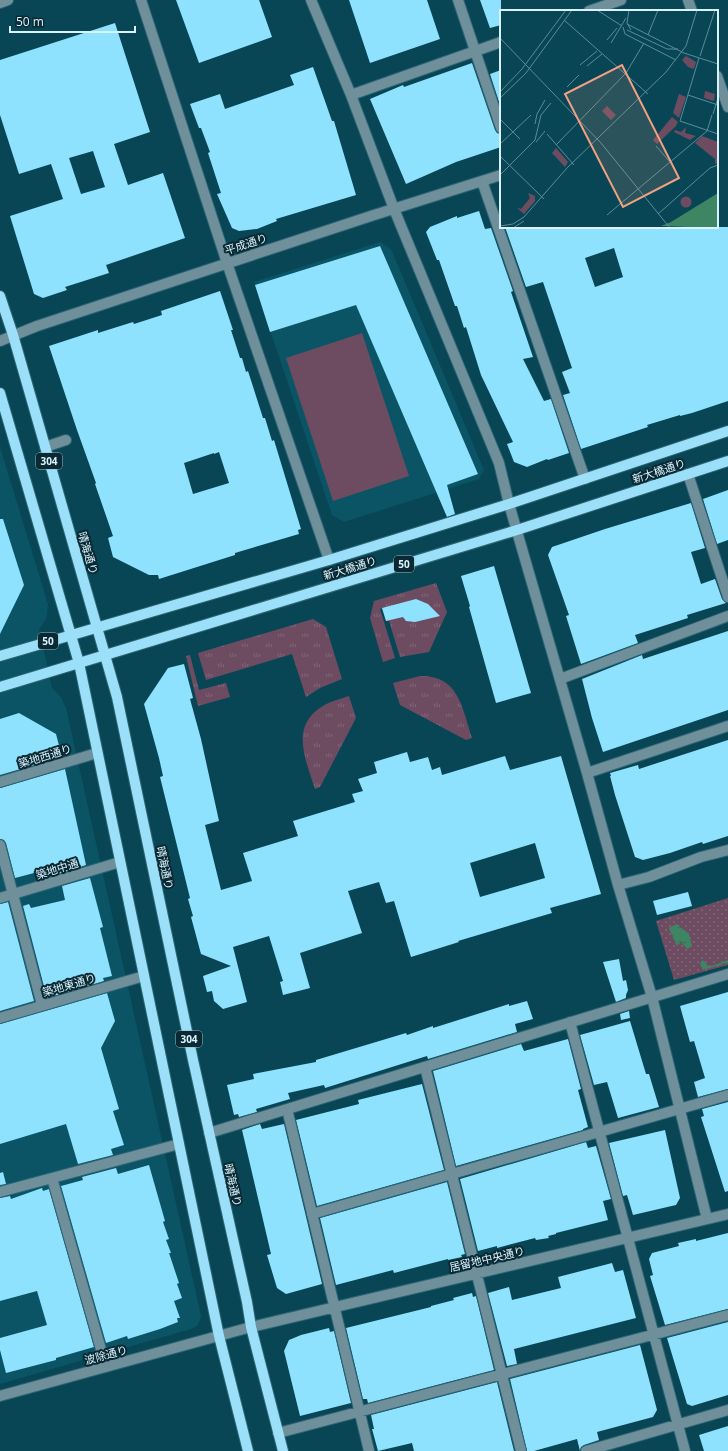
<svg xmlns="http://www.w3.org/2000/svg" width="728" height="1451" font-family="'Open Sans','Noto Sans JP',sans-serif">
<defs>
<pattern id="grass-tufts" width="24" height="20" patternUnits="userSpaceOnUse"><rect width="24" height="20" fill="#6d4c61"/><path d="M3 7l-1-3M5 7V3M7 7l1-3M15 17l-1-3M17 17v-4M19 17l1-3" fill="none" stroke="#816679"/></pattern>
<pattern id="park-dots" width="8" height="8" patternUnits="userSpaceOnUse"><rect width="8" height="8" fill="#6d4c61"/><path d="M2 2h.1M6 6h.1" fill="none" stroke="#816679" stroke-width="1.8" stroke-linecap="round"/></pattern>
<pattern id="water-ripples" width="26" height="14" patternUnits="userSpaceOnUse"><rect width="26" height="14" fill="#3d8563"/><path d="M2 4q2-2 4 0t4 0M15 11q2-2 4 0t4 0" fill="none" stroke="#3f6a59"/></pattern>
</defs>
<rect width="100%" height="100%" fill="#084656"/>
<path fill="#0a5466" d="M380,242L391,249L484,470L479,479L344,522L332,515L254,282Z
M0,447L48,604L47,616L45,621L39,629L52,688L61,697L66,708L201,1316L198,1325L191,1329L0,1384Z"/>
<path fill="url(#grass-tufts)" d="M436,583L447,612L429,652L400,657L389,621H386L382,608L380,609L395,658L383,662L370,618L374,601Z
M313,619L326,627L342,679L320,688L306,697L292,654L206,680L198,653Z
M190,655L199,690L226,683L230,697L198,706L186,656Z
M420,676C459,675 462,708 472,738L466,740L400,705L393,683Z
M349,696L356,718L320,787L315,789C306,760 289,726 323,706C331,701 340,699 349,696Z"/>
<path fill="url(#park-dots)" d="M728,898V965L674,980L656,921Z"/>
<path fill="#6d4c61" d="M362,333L409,476L333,501L286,358Z"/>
<path fill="url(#water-ripples)" d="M677,924L689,934L692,946L687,949L681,942L677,946L669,928Z
M703,960L709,967L728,960V963L703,970L700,963Z"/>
<path fill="#8ee2fe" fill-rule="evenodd" d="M176,0H259L272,37L199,63Z
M349,0H427L440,39L370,63Z
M480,0H501V25L490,28Z
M115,23L150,132L114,144L128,185L163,173L185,238L106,265L109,273L65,287L67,290L43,298L34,294L10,216L63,199L51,164L19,174L0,115V60ZM93,151L105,187L81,194L69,158Z
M472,63L495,130L497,133L501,134V147L456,162L406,184L370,99L403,85L404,87Z
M313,67L332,121H334L356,195L276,219L277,221L257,229L239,231L232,228L217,194L221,193L208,153L210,152L201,128H199L190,104L220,94L225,109L294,85L290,75Z
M501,70V108L490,74Z
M479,211L485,229L491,228L513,291L511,292L533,357L523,359L544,401L551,399L569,453L548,460L547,459L527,467L514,462L507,444L513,442L481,375L466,327L464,328L457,306H455L439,260H437L426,232L430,227L457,216V218Z
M505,227H728V401L692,413L680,416V415L647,425L648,427L581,449L563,395L570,393L562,372L572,368L543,282L526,287ZM614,248L623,277L595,287L585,258Z
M380,246L478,474L447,485L455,514L447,517L356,305L270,332L255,285Z
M220,291L233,330H231L240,358H242L246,372L248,371L263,418H265L272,441L274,440L301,529L298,530L299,534L235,553V555L159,579L158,575H149L113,557L108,538L113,536L95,484L96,483L77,430L49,346L98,330V333L133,322L134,324L162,315L161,311ZM219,452L229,483L193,494L184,463L214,453V454Z
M728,490V540L717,544L703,499Z
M691,503L705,548L691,552L701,584L715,579L722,599L726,603L687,615L688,618L635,635L638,643L581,664L566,616L569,615L548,555L552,547L605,529Z
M0,519H3L24,585L0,634Z
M494,566L531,693L496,703L469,607L470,606L461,576Z
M416,599L428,604L440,616L415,622L406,621L403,617L386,621L382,608Z
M728,631V710L603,752L592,718L582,679L642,655L643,659Z
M184,664L193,698L190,699L201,739L219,821L205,825L221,890L252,881L243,853L298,836L293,821L355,802L352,794L363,791L358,779L377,773L374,762L407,752L410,762L428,757L432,770L440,767L442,775L505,756L510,770L561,756L601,894L550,908L552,913L458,941L459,942L411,957L394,901L386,903L379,882L348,891L362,933L300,953L310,988L283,995L280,982L283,981L269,936L233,947L247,1002L223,1009L214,1001L212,991L207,992L203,976L231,966L201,954L191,917L193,916L188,899L190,898L160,777L163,776L159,758L144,704L168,668ZM535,843L545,878L480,897L470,863Z
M19,713L56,734L62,757L0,775V719Z
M728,740V836L703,844L702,842L670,853L643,860L635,857L615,795L610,776H611L610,773L638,765L639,769Z
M65,769L86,865L58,874L57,867L15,878L6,843L4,840L0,839V788Z
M90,878L103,927L100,928L112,976L103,978L104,981L47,998L23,906L29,904L31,908L65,900L62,886Z
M688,892L692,906L657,915L653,901Z
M8,902L34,1001L0,1011V904Z
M619,959L623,981L626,980L628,990L626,995V998L616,1002L603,962Z
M728,992V1089L698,1097L694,1082L705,1078L694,1041L690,1042L680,1006Z
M107,993L115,1021L101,1048L119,1109L113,1111L124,1145L111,1149L113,1155L78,1164L66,1124L0,1144V1024Z
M527,1001L533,1019L515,1024L517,1032L428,1059L427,1056L325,1088L324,1085L288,1093L290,1099L256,1109L257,1112L239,1117L238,1114L234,1115L227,1085L254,1079L253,1074L316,1062V1060L406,1033L407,1035L433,1026V1028L509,1004V1006Z
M629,1011L630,1018L621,1020L620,1014Z
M630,1021L646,1074H649L659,1107L618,1118L607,1082L594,1085L580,1035Z
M568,1039L581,1089L578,1090L588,1127L583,1129V1130L456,1166L433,1071L521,1044L524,1051Z
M422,1084L444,1170L317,1206L296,1120L359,1104L358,1100Z
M728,1102V1191L725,1192L701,1117L704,1116L702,1109Z
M260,1124L262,1129L284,1124L322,1284L286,1294L277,1288L267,1255L271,1254L242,1130Z
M665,1130L680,1198L676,1205L633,1215L627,1195L623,1196L609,1143Z
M586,1142L588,1148L596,1146L611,1199L603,1201L608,1220L556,1233V1234L548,1236L549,1238L536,1240L535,1238L497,1248V1246L478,1251L460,1179Z
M149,1165L165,1221L163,1222L169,1239L166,1240L171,1253H169L179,1283L177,1284L182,1298L174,1301L180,1318H177L178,1322L160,1329L128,1339L127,1336L106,1343L61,1186L83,1180L82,1177L116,1168L118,1174Z
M3,1172L6,1184L0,1185V1173Z
M447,1182L465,1254L461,1255L462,1257L448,1260V1259L394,1273L393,1270L336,1285L320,1218Z
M42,1188L43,1191L49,1189L94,1347L56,1358V1360L6,1373L0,1350V1338L47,1325L37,1291L0,1301V1198L10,1196L11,1199Z
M728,1233V1309L665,1325L650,1276L653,1275L649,1259L652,1253L679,1246L678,1243L696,1239V1241Z
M612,1263L615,1272L623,1270L636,1318L514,1349L517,1364L507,1366L488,1293L509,1287L512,1300L561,1288L558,1277Z
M472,1293L473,1297L476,1296L494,1370L368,1403L367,1399H363L346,1328L431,1307V1306L454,1300L453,1298Z
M728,1322V1395L692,1406L687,1404L667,1338Z
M329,1328L330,1332L334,1331L351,1403L300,1416L284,1351L289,1340L301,1335Z
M640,1345L657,1410L653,1417L597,1432L599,1440L584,1445L581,1447L580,1451L577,1439L534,1451H527L510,1379Z
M497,1382L514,1451H414L412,1443L378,1451L372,1429H374L371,1415Z
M728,1426V1451H704L699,1435Z"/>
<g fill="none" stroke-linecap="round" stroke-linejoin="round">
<g stroke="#2d6574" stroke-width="12">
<path id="minor" d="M141,0L227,263L329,560
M311,0L351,95L394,209L499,463L509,504L587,773L618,885L652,997L707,1219
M458,0L501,128
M688,0L692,11
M0,3L8,0
M589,11L621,0
M717,76L728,107
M351,95L501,42
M482,181L585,479
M0,341L37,326L371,216L501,175
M45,447L66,440
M688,474L728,597
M560,679L728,616
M587,773L728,726
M0,782L97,753
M0,845L42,1005
M618,885L649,877L701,857L728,850
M0,898L120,862
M0,1018L144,976
M570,1022L685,1451
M425,1067L521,1451
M287,1109L369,1451
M209,1133L728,974
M52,1178L106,1367
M0,1192L179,1144
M312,1214L728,1095
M0,1396L251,1327L728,1214
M278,1433L728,1315
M586,1451L728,1410"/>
</g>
<g stroke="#2d6574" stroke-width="12">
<path id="major" d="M0,296L13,335L117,697L193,1060L247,1302L251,1327L283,1451
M0,393L79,663L219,1336L248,1451
M0,656L329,560L509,504L728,431
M0,687L517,530L728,461"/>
</g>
<use href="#minor" stroke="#6f909b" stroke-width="10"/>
<use href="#major" stroke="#9be0f8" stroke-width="10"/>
</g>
<g text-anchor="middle" stroke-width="4" stroke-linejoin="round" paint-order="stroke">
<g fill="#0b2933" stroke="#9ab6c0" stroke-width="1">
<rect x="36" y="453" width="26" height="16" rx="3"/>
<rect x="394" y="556" width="20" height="16" rx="3"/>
<rect x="38" y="633" width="20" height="16" rx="3"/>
<rect x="176" y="1031" width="26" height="16" rx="3"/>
</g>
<g font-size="10" font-weight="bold" fill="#d8f3fd">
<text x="49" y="465">304</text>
<text x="404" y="568">50</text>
<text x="48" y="645">50</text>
<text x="189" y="1043">304</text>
</g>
<g font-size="11" fill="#d8f3fd" stroke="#0b2933">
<text transform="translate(246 244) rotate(-18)" y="4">平成通り</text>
<text transform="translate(659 471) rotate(-18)" y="4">新大橋通り</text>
<text transform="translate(88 553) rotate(74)" y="4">晴海通り</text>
<text transform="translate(350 568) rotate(-17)" y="4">新大橋通り</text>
<text transform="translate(45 756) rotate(-17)" y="4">築地西通り</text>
<text transform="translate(165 868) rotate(78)" y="4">晴海通り</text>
<text transform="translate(57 869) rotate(-17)" y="4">築地中通</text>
<text transform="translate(69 985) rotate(-16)" y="4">築地東通り</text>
<text transform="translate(233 1185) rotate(77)" y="4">晴海通り</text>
<text transform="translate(487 1259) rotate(-13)" y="4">居留地中央通り</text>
<text transform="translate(106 1355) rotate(-15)" y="4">波除通り</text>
</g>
</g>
<g transform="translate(500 10)">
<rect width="218" height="218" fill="#084656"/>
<path d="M28,183L35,186V191L24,204L17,198L21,199L30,188Z" fill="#6d4c61"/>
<path d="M186,46L196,52L194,59L188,57L182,50ZM179,84L186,87L179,108L173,103ZM172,107L178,112L176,116L157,134L153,130ZM186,117L185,123L196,126L190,130L174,122L175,120L181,122ZM202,126L218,132V153L215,154V149L195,133ZM56,138L68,152L65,157L52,143ZM180.5 192a5.5 5.5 0 1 1 11 0a5.5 5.5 0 1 1-11 0Z" fill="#6d4c61"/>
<path d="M205,81L215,84L214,91L204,88ZM107,96L116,105L111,110L102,101Z" fill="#6d4c61"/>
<path d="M218,183V218L161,216L171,212Z" fill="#3d8563"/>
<path fill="none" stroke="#3d8563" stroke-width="2" d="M183,218L218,193M189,218L218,197"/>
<path fill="none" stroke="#5b8b99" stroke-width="1" d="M97,0L122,16M129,0L127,13L131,20M64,10L148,84M127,14L184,43L218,54M123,17L125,24L176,50M127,20L167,39H178M148,25L158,0M0,28L101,133L170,218M107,30L117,18M111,33L126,8M200,46L215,0M199,48L180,111L218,124M80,55L97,41M87,56L102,44M67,77L79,65M0,82L22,59L66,0M188,85L218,95M0,88L26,63L72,0M213,104L218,88M0,109L20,129M35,114L37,104L45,90M47,124L74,155M36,132L45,121M0,134L31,105M56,135L126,63L144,33M156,136L169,151M0,146L44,189M0,165L35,130L41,105L51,93M158,204L210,158L218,155M107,205L207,121L212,105M0,216L13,214L24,207L67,158L166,62L186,36L197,0M13,218L24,211"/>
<path fill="#f2a081" fill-opacity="0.15" stroke="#f2a081" stroke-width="2" d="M122,55L179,168L123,197L65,84Z"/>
<rect width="218" height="218" fill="none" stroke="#d8f3fd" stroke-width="2"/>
</g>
<path d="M10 26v6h125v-6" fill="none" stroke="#d8f3fd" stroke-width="2"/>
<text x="16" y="26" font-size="12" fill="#d8f3fd" stroke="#0b2933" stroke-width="3" paint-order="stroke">50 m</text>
</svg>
